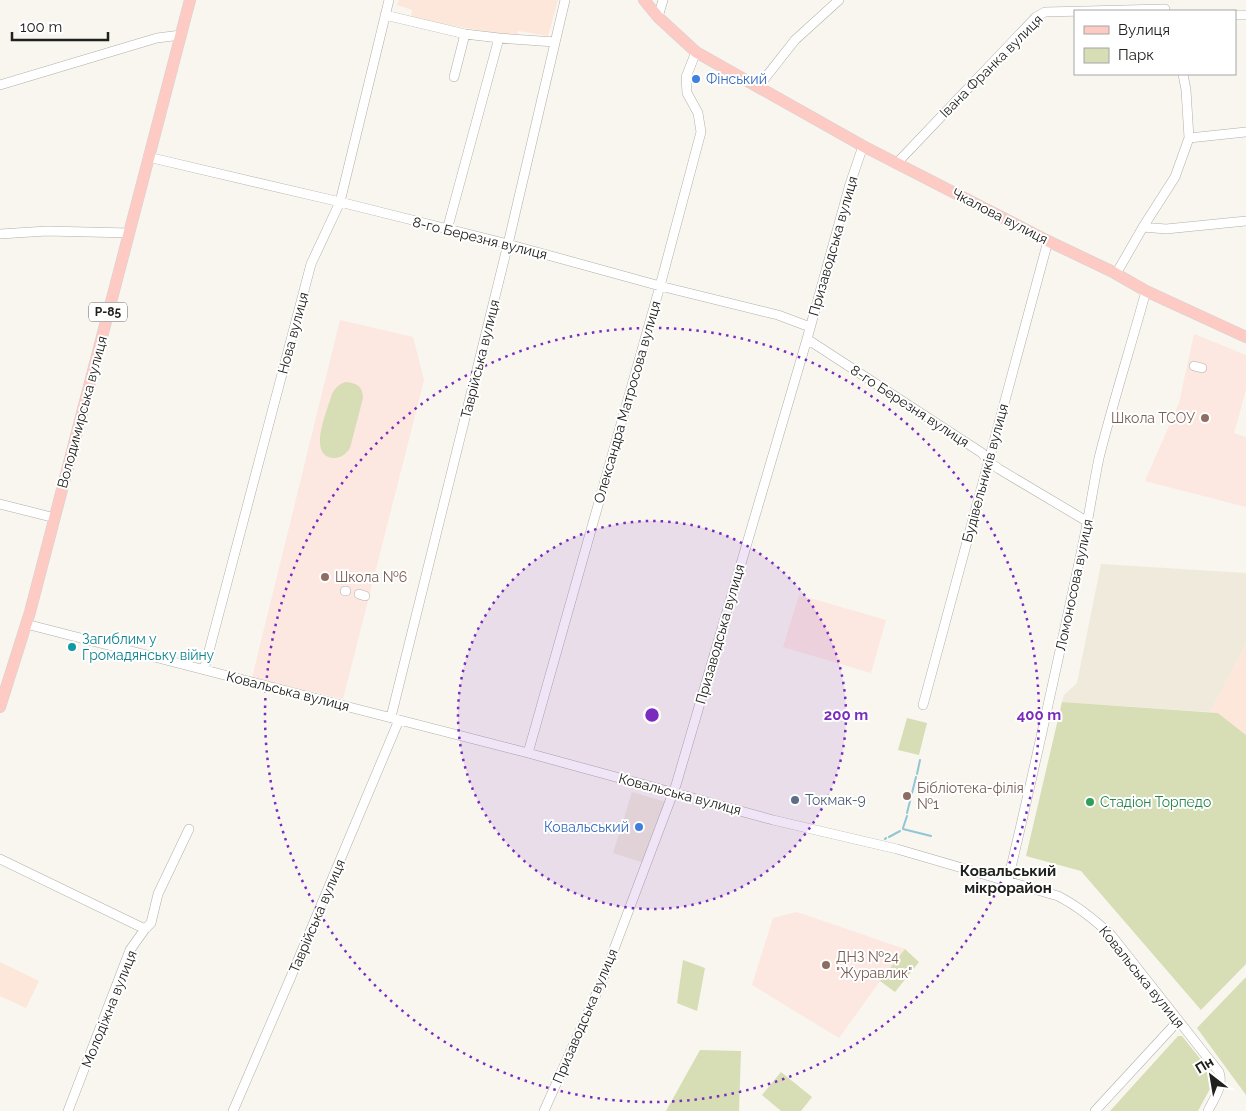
<svg xmlns="http://www.w3.org/2000/svg" width="1246" height="1111" font-family="Raleway,sans-serif">
<rect width="100%" height="100%" fill="#f8f6ef"/>
<path fill="#efeadc" d="M1101,564L1246,573V644L1210,712L1062,702L1064,695L1077,683Z
M632,792L666,802L644,863L613,853Z"/>
<path fill="#fde7da" d="M399,0H558L548,36L518,31L516,37L411,18L412,10L397,5Z
M1246,644V735L1218,713L1210,712Z
M0,962L39,981L26,1008L0,996Z"/>
<path fill="#fce7e1" d="M340,320L413,337L424,380L343,699L252,678Z
M1194,334L1246,355V390L1234,433L1246,437V507L1145,481L1179,403Z
M799,595L886,620L871,673L783,647Z
M797,912L905,949L880,981L839,1038L752,985L773,918Z"/>
<path fill="#d7ddb4" d="M346,382C357,383 363,387 363,398L350,448C346,454 341,458 334,458C306,457 328,409 332,394C336,387 339,384 346,382Z
M1062,702L1218,713L1246,735V964L1201,1010L1081,871L1026,856Z
M907,718L927,723L919,755L898,750Z
M905,949L919,962L895,992L880,981Z
M683,960L705,968L697,1011L677,1003Z
M1245,978H1246V1095L1197,1028Z
M1178,1036H1182L1213,1075L1212,1085L1198,1111H1110Z
M700,1050L741,1051L739,1111H666Z
M781,1072L812,1097L801,1111H781L762,1095Z"/>
<g fill="none" stroke-linecap="round" stroke-linejoin="round">
<path stroke="#91c6d4" stroke-width="2" d="M917,774L920,760
M907,813L916,777
M903,828L907,816
M903,829L931,836
M889,837L900,831
M885,839L886,838"/>
<g stroke="#b1afa9" stroke-width="10">
<path id="minor" d="M385,15L465,34L499,38L555,42
M1235,15H1246
M658,17L663,0
M454,77L465,34
M0,85L157,38L181,35
M758,87L795,40L839,0
M1189,138L1246,132
M148,157L336,201L504,243L660,286L778,315L810,327
M896,164L1036,17L1045,12L1165,9
M1143,227L1166,229L1246,221
M447,230L499,38
M0,234L47,231L129,233
M1116,274L1143,227L1175,177L1189,138L1186,90L1183,74
M807,339L982,453L988,461L999,469L1088,522
M1194,366L1202,368
M0,504L55,518
M345,591H346
M359,594L365,596
M26,624L528,753L773,820L897,849L1058,896C1078,906 1096,921 1112,936L1219,1072C1224,1086 1214,1098 1208,1111
M204,670L311,264L340,202L389,0
M923,705L1048,241
M391,717L508,244L565,0
M528,753L660,286L701,132L698,113L687,93L686,77L696,52
M0,859L145,929
M1008,880C1035,768 1059,656 1083,544C1089,516 1093,487 1099,458C1113,402 1131,346 1146,291
M68,1111L130,950L145,929L151,923L158,894L189,829
M233,1111L290,979L399,720
M544,1111L602,981L676,785L807,339L850,184L863,146
M1095,1111L1178,1021"/>
</g>
<g stroke="#d2d2d2" stroke-width="12">
<path id="major" d="M644,0L658,17L696,52L863,146L1048,241L1111,271L1146,291L1246,337
M0,707L30,612L190,0"/>
</g>
<use href="#minor" stroke="#fff" stroke-width="9"/>
<use href="#major" stroke="#fecbc4" stroke-width="11"/>
</g>
<circle cx="652" cy="715" r="194" fill="#7b2cbf" fill-opacity=".12"/>
<g fill="none" stroke="#7b2cbf" stroke-width="2.5" stroke-dasharray="2.5 5">
<circle cx="652" cy="715" r="194"/>
<circle cx="652" cy="715" r="387"/>
</g>
<g fill="#3f7fe0" stroke="#fff" stroke-width="2">
<circle cx="696" cy="79" r="5"/>
<circle cx="639" cy="827" r="5"/>
</g>
<g fill="#8d6e63" stroke="#fff" stroke-width="2">
<circle cx="1205" cy="418" r="5"/>
<circle cx="325" cy="577" r="5"/>
<circle cx="907" cy="796" r="5"/>
<circle cx="826" cy="965" r="5"/>
</g>
<circle fill="#0f9aa8" stroke="#fff" stroke-width="2" cx="72" cy="647" r="5"/>
<circle fill="#5c6f8a" stroke="#fff" stroke-width="2" cx="795" cy="800" r="5"/>
<circle fill="#2e9e5b" stroke="#fff" stroke-width="2" cx="1090" cy="802" r="5"/>
<g text-anchor="middle" stroke-width="4" stroke-linejoin="round" paint-order="stroke">
<rect fill="#fff" stroke="#636361" stroke-width="1" x="89" y="302.5" width="38" height="19" rx="4"/>
<g font-size="12" font-weight="bold" fill="#20201d">
<text x="108" y="316">Р-85</text>
</g>
<g font-size="14" fill="#20201d" stroke="#fff">
<text transform="translate(991 66) rotate(-45)" y="5">Івана Франка вулиця</text>
<text transform="translate(1000 216) rotate(27)" y="5">Чкалова вулиця</text>
<text transform="translate(480 238) rotate(14)" y="5">8-го Березня вулиця</text>
<text transform="translate(833 246) rotate(-74)" y="5">Призаводська вулиця</text>
<text transform="translate(293 333) rotate(-75)" y="5">Нова вулиця</text>
<text transform="translate(480 359) rotate(-76)" y="5">Таврійська вулиця</text>
<text transform="translate(627 402) rotate(-74)" y="5">Олександра Матросова вулиця</text>
<text transform="translate(910 406) rotate(33)" y="5">8-го Березня вулиця</text>
<text transform="translate(82 412) rotate(-75)" y="5">Володимирська вулиця</text>
<text transform="translate(985 473) rotate(-75)" y="5">Будівельників вулиця</text>
<text transform="translate(1074 585) rotate(-78)" y="5">Ломоносова вулиця</text>
<text transform="translate(720 634) rotate(-74)" y="5">Призаводська вулиця</text>
<text transform="translate(288 691) rotate(14)" y="5">Ковальська вулиця</text>
<text transform="translate(680 794) rotate(15)" y="5">Ковальська вулиця</text>
<text transform="translate(317 916) rotate(-67)" y="5">Таврійська вулиця</text>
<text transform="translate(1142 977) rotate(51)" y="5">Ковальська вулиця</text>
<text transform="translate(109 1009) rotate(-68)" y="5">Молодіжна вулиця</text>
<text transform="translate(585 1016) rotate(-67)" y="5">Призаводська вулиця</text>
</g>
<g font-size="14" fill="#366cbe" stroke="#fff" text-anchor="start">
<text x="706" y="84">Фінський</text>
<text x="629" y="832" text-anchor="end">Ковальський</text>
</g>
<g font-size="14" fill="#785e54" stroke="#fff" text-anchor="start">
<text x="1195" y="423" text-anchor="end">Школа ТСОУ</text>
<text x="335" y="582">Школа №6</text>
<text x="917" y="793">Бібліотека-філія<tspan x="917" dy="16">№1</tspan></text>
<text x="836" y="962">ДНЗ №24<tspan x="836" dy="16">"Журавлик"</tspan></text>
</g>
<g font-size="14" fill="#0d838f" stroke="#fff" text-anchor="start">
<text x="82" y="644">Загиблим у<tspan x="82" dy="16">Громадянську війну</tspan></text>
</g>
<g font-size="14" fill="#4e5e75" stroke="#fff" text-anchor="start">
<text x="805" y="805">Токмак-9</text>
</g>
<g font-size="14" fill="#27864d" stroke="#fff" text-anchor="start">
<text x="1100" y="807">Стадіон Торпедо</text>
</g>
<g font-size="15" font-weight="bold" fill="#20201d" stroke="#fff">
<text x="1008" y="876">Ковальський<tspan x="1008" dy="17">мікрорайон</tspan></text>
</g>
</g>
<circle cx="652" cy="715" r="8" fill="#7b2cbf" stroke="#fff" stroke-width="2.5"/>
<g font-size="15" text-anchor="middle" font-weight="bold" fill="#7b2cbf" stroke="#fff" stroke-width="4" stroke-linejoin="round" paint-order="stroke">
<text x="846" y="720">200 m</text>
<text x="1039" y="720">400 m</text>
</g>
<rect x="1074" y="10" width="162" height="65" fill="#ffffff" stroke="#a6a6a5"/>
<rect x="1084" y="26" width="25" height="8" fill="#fecbc4" stroke="#a6a6a5"/>
<text x="1118" y="35" font-size="15" fill="#20201d">Вулиця</text>
<rect x="1084" y="48" width="25" height="15" fill="#d7ddb4" stroke="#a6a6a5"/>
<text x="1118" y="60" font-size="15" fill="#20201d">Парк</text>
<g transform="translate(1211 1076) rotate(329)" stroke="#ffffff" stroke-width="4" paint-order="stroke">
<path d="M0-4L9 19L0 12L-9 19Z" fill="#20201d"/>
<text y="-8" font-size="14" font-weight="bold" text-anchor="middle" fill="#20201d">Пн</text>
</g>
<path d="M12 32v8h96v-8" fill="none" stroke="#20201d" stroke-width="2.5"/>
<text x="20" y="32" font-size="15" fill="#20201d" stroke="#ffffff" stroke-width="4" paint-order="stroke">100 m</text>
</svg>
